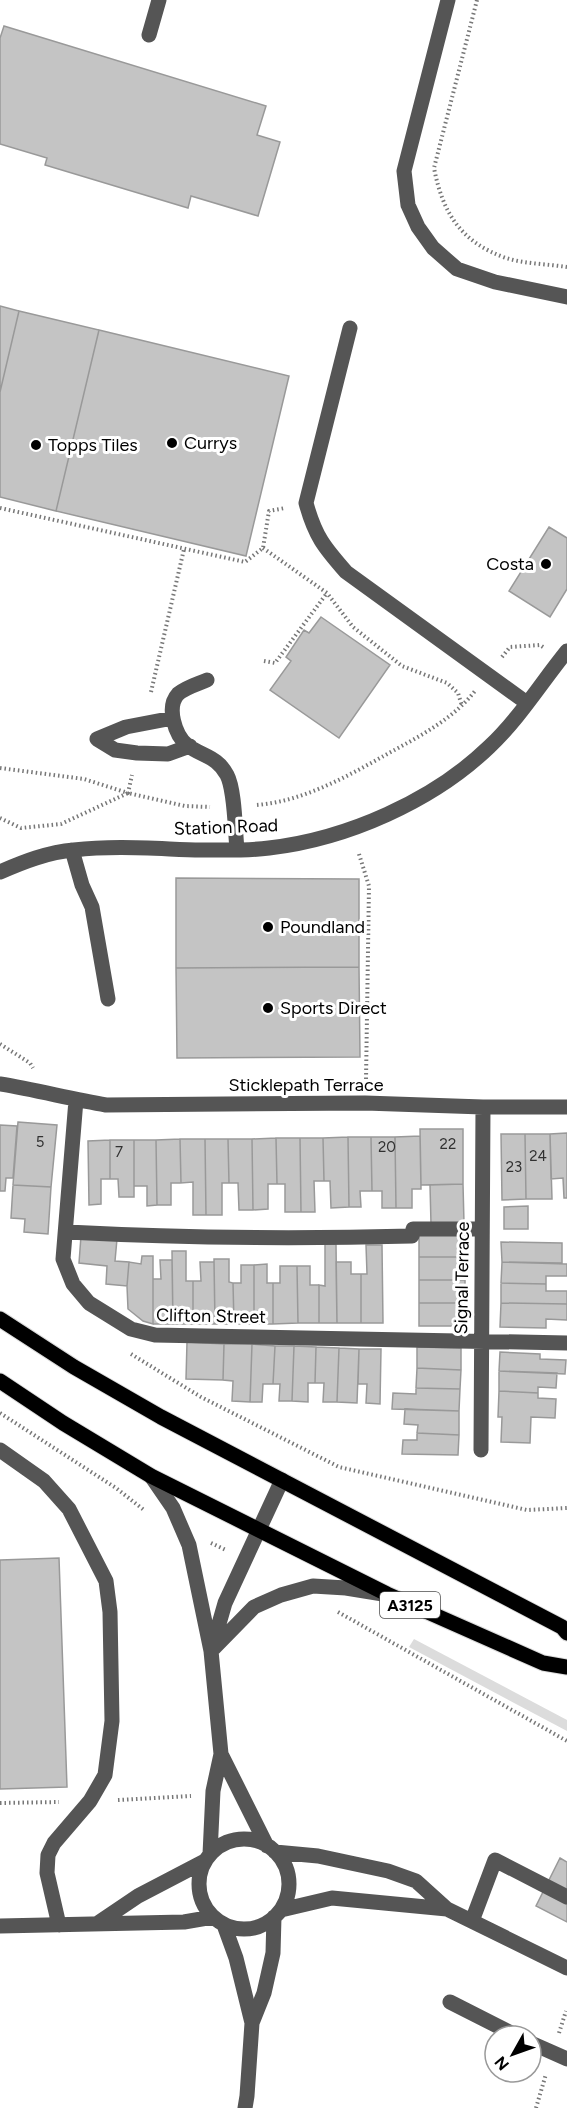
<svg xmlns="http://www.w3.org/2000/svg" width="567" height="2108" font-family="Figtree,sans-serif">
<rect width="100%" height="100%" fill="#fff"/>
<path fill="#dcdcdc" d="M414,1639L567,1720V1731L409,1647Z"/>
<path fill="#c4c4c4" stroke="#999" stroke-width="1.5" d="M4,26L266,106L257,135L280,142L258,216L191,196L188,208L45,165L47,158L0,144V38Z
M0,306L19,311L0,392Z
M19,311L99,330L56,511L0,497V392Z
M99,330L289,376L246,556L56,511Z
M549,527L567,538V589L550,617L509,591Z
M321,617L390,665L339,738L270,690L291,661L286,657L304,630L309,633Z
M176,878L359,879V967L176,968Z
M359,967L360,1057L177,1058L176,968Z
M18,1122L57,1125L51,1187L13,1185Z
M0,1125L17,1126L13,1178H6L5,1191H0Z
M420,1129H463V1184L421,1185Z
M567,1133V1198H564L563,1178L551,1179L550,1134Z
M501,1134H525L526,1199L502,1200Z
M525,1134H550L552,1199H526Z
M420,1136L421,1189H412V1208H396L395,1137Z
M348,1137L349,1207L331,1208L330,1181H324L323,1138Z
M348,1137H371L372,1191H360L361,1207H349Z
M371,1137H395L396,1208H382V1191H372Z
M276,1138H300L301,1212H285V1184H277Z
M276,1138L277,1184H268V1209L253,1210L252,1139Z
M300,1138H323L324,1181H314L315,1212H301Z
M180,1139H205L206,1215H193V1182L181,1183Z
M180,1139L181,1183H171V1205H157L156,1140Z
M205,1139H228L229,1183H222V1215H206Z
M228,1139H252L253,1210H239L238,1183H229Z
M110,1140V1179H101V1204L89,1205L88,1141Z
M110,1140H134V1197H119L118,1179H110Z
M134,1140H156L157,1205L147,1206V1186H134Z
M463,1184L464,1223L431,1224L430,1185Z
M13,1185L51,1187L48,1234L24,1232L25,1219L11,1218Z
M528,1206V1229H504V1207Z
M419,1234H465V1257H419Z
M81,1236L117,1239L115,1261L129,1262L127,1286L106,1284L107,1266L79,1263Z
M501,1242L562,1243V1263L502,1262Z
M325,1244H336L337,1323H319V1285L325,1286Z
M366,1245H382L383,1323H361V1274H367Z
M172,1251H186V1281H193V1324H173Z
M142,1256H153V1324L143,1321L128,1309L127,1286L129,1262L141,1264Z
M419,1257H465V1280H419Z
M214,1259H229V1282L233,1283L234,1324H215Z
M160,1260H172L173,1324H153V1279H161Z
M200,1262H214L215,1324H193V1281H201Z
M336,1262H351V1274H361V1323H337Z
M502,1262L567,1264V1276H546V1284L501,1283Z
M267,1264V1283H273V1324H254V1265Z
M241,1265H254V1324H234L233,1283H241Z
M280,1266H297L298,1323L273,1324V1283H280Z
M297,1266H310V1285H319V1323H298Z
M419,1280H465V1303H419Z
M501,1283L546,1284V1291H567V1304L501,1303Z
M419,1303H465V1326H419Z
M501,1303L567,1304V1320L546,1319V1328L500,1327Z
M187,1342L224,1344L223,1380L186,1379Z
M224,1344H252L250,1402L232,1401L233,1381L223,1380Z
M252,1344L275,1346L273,1384H263L262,1402H250Z
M275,1346H294L292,1401H279L280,1384H273Z
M294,1346L316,1347L315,1383H308V1402L292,1401Z
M316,1347L339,1348L337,1402H323L324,1383H315Z
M417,1347L461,1348V1370L417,1368Z
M339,1348L359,1349L357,1403L337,1402Z
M359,1349H381L380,1404L366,1403L367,1384H358Z
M500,1352L540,1354V1359L566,1360L565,1374L499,1371Z
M417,1368L461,1370L460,1389L416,1388Z
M499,1371L557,1373L556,1388L538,1387V1393L499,1391Z
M416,1388L460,1389L459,1411L392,1409L393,1393L416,1394Z
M499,1391L538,1393V1398L556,1399L555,1418L531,1417L530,1443L501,1442L502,1417H498Z
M405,1409L459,1411V1435L417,1433L418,1425L404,1424Z
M417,1433L459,1435L458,1455L402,1454L403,1440H417Z
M59,1558L67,1787L0,1789V1560Z
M560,1858L567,1862V1922L536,1906Z"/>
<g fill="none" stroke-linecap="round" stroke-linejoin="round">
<g stroke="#dbdbdb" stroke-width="17">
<path id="major" d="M0,1319L74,1367L161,1417L562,1627L567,1633
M0,1381L63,1423L151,1476L387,1594L543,1663L567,1667"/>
</g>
<path stroke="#777" stroke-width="4" stroke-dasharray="1.5 3" stroke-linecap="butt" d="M477,0L434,168C443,214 461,242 506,258C525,264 548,264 567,267
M0,508L245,562L263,548L269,511L285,508
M263,548L327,593L353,627L402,666L447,683L458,693L462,706
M502,657L510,647L540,645L543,647
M264,661L275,663L327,593
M151,692L184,549
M0,768L84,779L128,793L132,775
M257,805C304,801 348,776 389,753C420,736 453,719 475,691
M0,818L21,828L61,824L128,793L185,806L210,807
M359,854L369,886L366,1080
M0,1044L30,1063L33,1068
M131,1354L201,1397L339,1467L527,1510L567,1508
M0,1413L116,1488L144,1510
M211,1543L226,1550
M338,1612L567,1741
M118,1800L191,1796
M0,1803L59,1802
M559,2033L566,2011
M536,2108L546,2074"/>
<path stroke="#555" stroke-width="15" d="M448,0L404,171L408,205L418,227L433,248L457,269L495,282L567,297
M149,35L159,0
M350,328L306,503C315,536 324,547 346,572L527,703
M207,680C198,684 186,687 178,694C166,707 175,735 187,745C203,757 217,756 227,775C235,790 235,831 237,849
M97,739L115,750L137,753L168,754L190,746
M97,739L126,727L173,718
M72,850L82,885L92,907L108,999
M0,872C23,862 48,852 74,850C116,845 159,849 201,850C223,850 247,851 269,848C347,839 433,801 489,747C519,719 541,683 567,651
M0,1084C36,1090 71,1099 106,1105L365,1103L483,1107H567
M76,1100L63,1259L73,1284L89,1303L131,1329L155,1335L567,1343
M67,1232C182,1238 297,1239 412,1236L413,1229H482
M0,1450L44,1481L69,1509L106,1581L110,1612L112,1721L105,1775L90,1801L54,1843L48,1855L47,1873L59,1925
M481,1450L483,1107
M151,1476L173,1508L189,1545L211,1651L221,1754L213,1791L210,1854
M212,1648L225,1603L282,1480
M211,1651L254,1607L281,1595L313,1586L346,1588L383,1594
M221,1754L267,1846
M199 1884a45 45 0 1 1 90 0a45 45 0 1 1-90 0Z
M275,1852L318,1856L388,1871L416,1881L447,1909L567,1968
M281,1910L332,1898L447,1909
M472,1921L495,1860L567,1897
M98,1923L138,1896L205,1861
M224,1925L236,1958L252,2023
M0,1926L184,1922L213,1917
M450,2002L517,2036
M531,2043L567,2059
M245,2108L247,2096L252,2023L264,1993L273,1953L274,1917"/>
<use href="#major" stroke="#000" stroke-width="15"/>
</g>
<g fill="#000" stroke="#fff" stroke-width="2">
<circle cx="172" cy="443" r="6"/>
<circle cx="36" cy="445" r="6"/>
<circle cx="546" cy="564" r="6"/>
<circle cx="268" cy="927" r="6"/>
<circle cx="268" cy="1008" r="6"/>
</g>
<g text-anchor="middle" stroke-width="6" stroke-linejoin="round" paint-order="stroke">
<g font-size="15" fill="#313131">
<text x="40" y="1147">5</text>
<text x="448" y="1149">22</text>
<text x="387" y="1152">20</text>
<text x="119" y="1157">7</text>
<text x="538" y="1161">24</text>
<text x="514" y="1172">23</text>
</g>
<rect fill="#fff" stroke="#4c4c4c" stroke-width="1.5" x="380" y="1592" width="60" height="26" rx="4.5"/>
<g font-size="16" font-weight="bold" fill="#000">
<text x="410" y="1611">A3125</text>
</g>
<g font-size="18" fill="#000" stroke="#fff" text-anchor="start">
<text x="184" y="449">Currys</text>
<text x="48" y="451">Topps Tiles</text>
<text x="534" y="570" text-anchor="end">Costa</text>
<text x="280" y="933">Poundland</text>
<text x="280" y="1014">Sports Direct</text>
</g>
<g font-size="18" fill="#000" stroke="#fff">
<text transform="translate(226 827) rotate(-2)" y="6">Station Road</text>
<text x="306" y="1091">Sticklepath Terrace</text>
<text transform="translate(462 1278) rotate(-89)" y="6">Signal Terrace</text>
<text transform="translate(211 1316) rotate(1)" y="6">Clifton Street</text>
</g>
</g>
<g transform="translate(513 2054) rotate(230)"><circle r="28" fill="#ffffff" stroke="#999999" stroke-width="1.5"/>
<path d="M0-4.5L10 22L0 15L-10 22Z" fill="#000000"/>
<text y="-9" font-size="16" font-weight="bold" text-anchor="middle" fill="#000000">N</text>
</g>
</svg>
